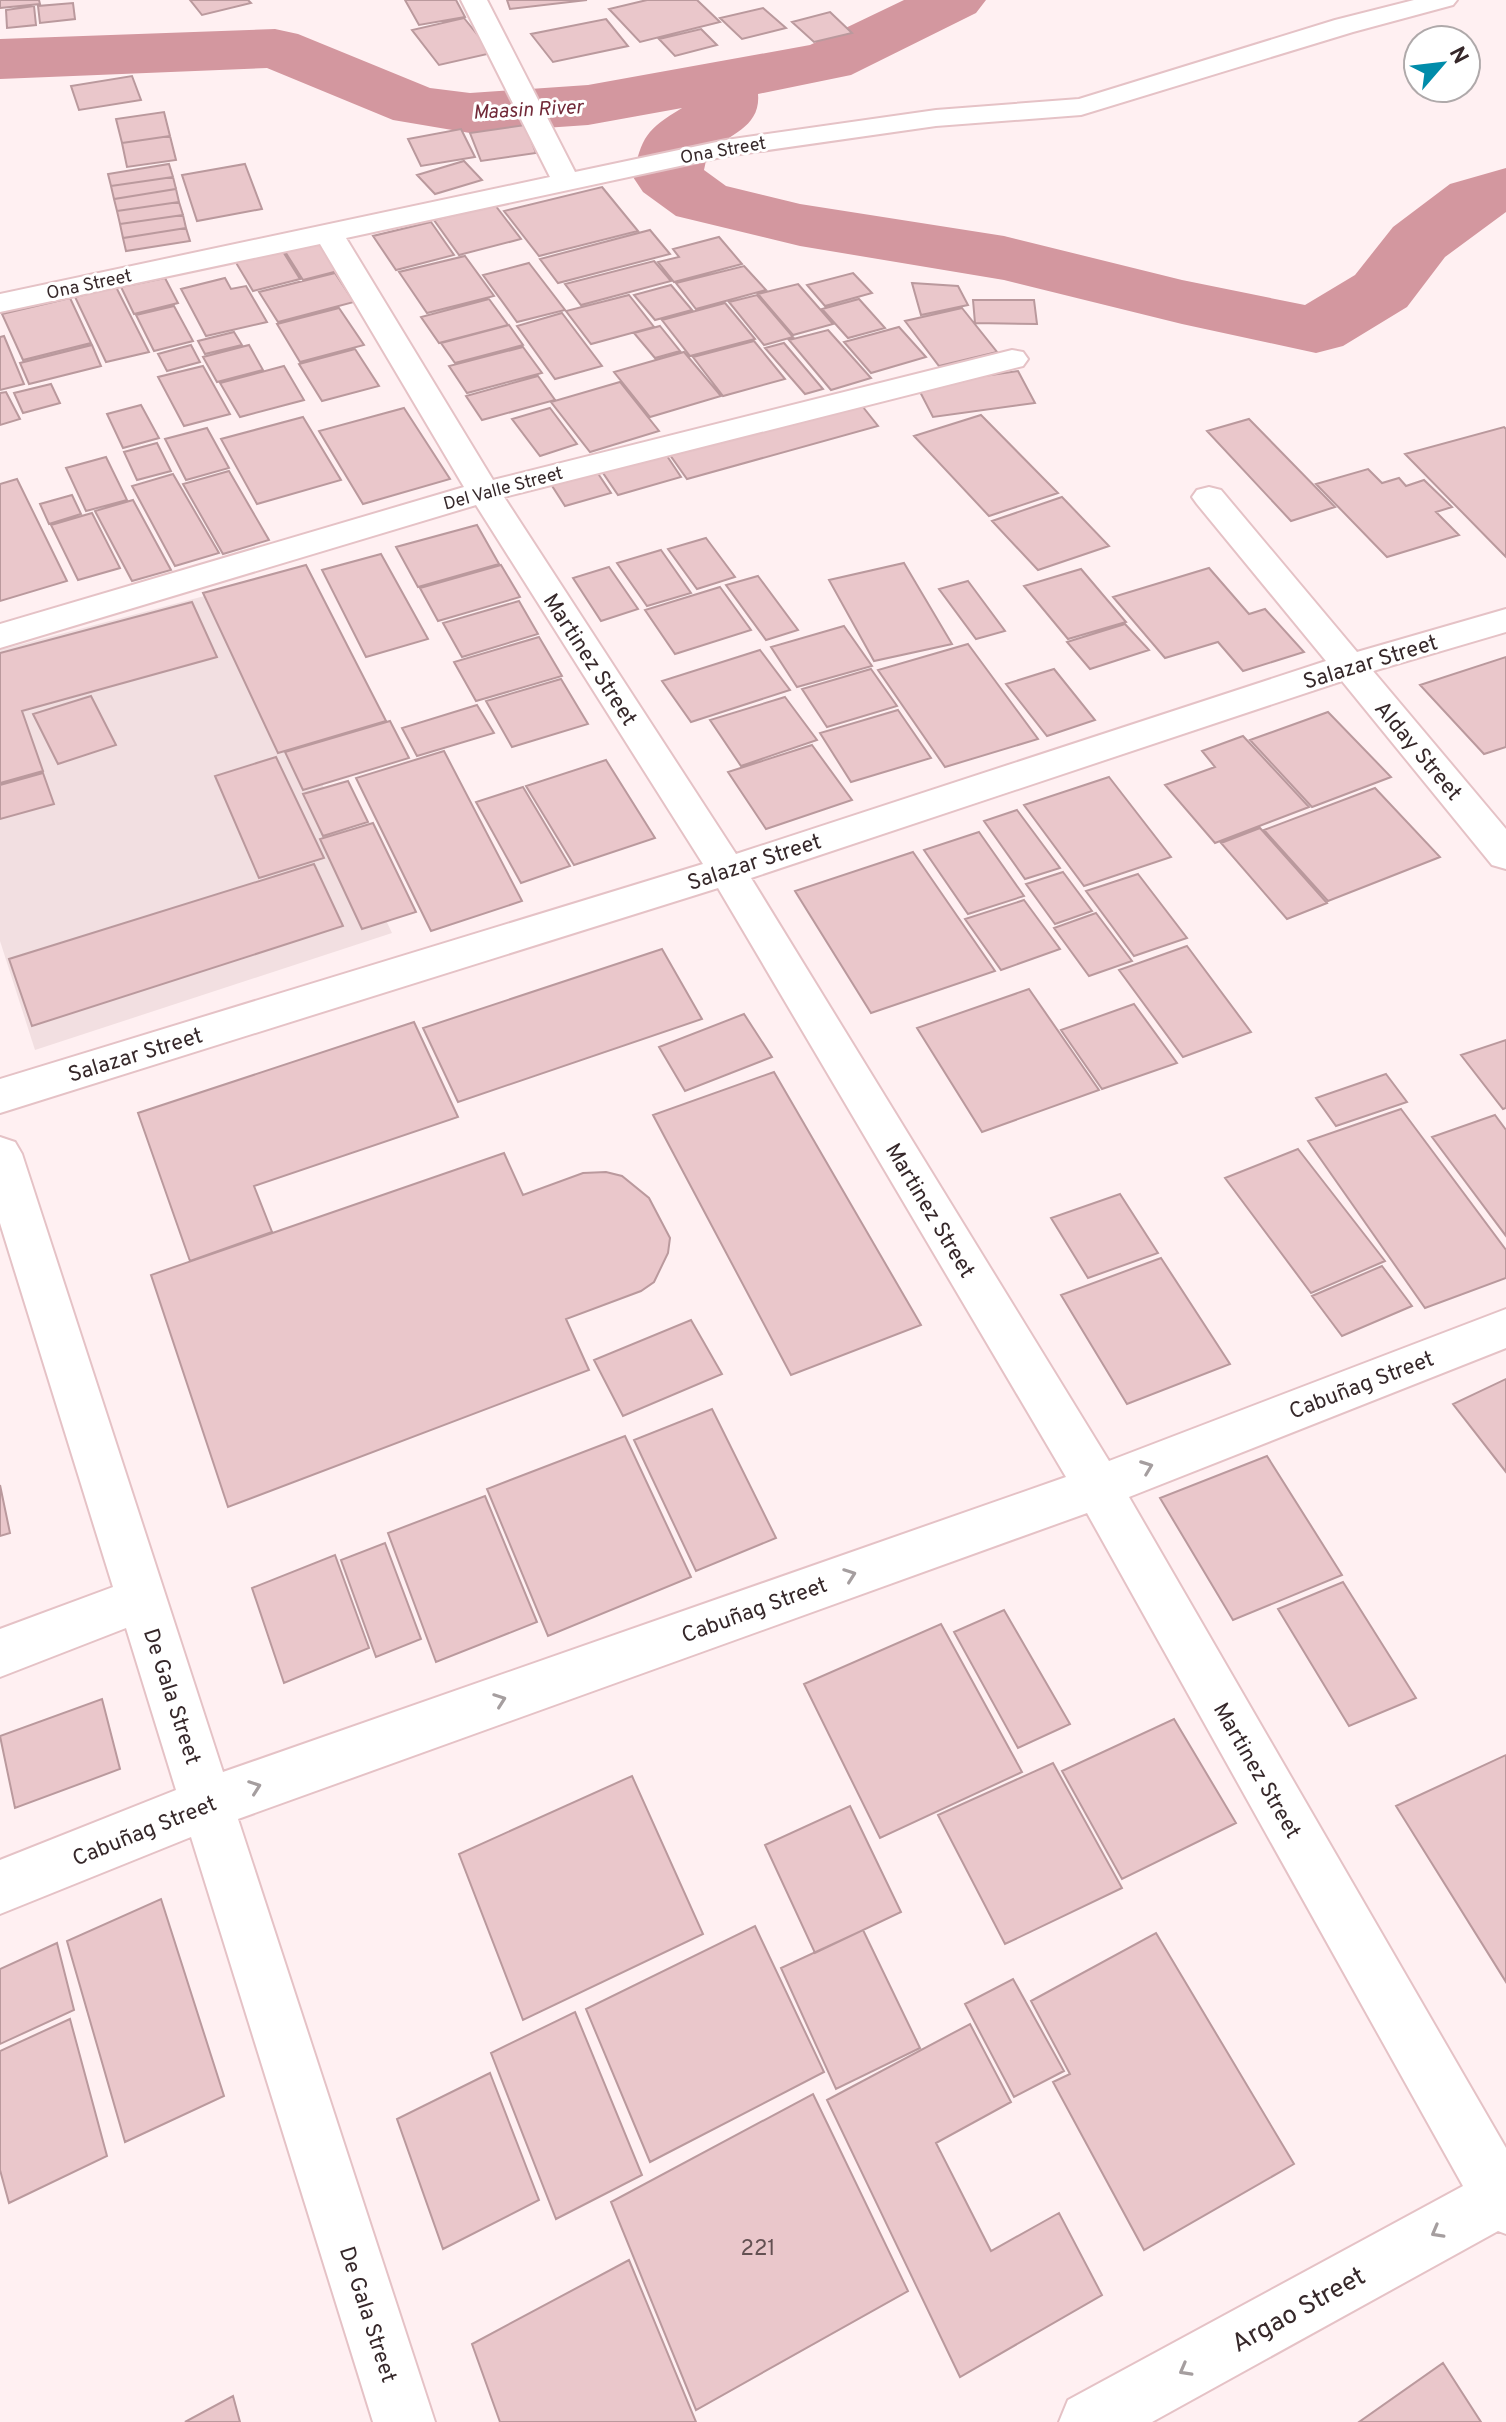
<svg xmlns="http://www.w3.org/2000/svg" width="1506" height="2422" font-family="Overpass,sans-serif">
<rect width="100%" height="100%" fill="#fff0f2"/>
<path fill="#f2dfe1" d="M231,589L392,933L35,1050L0,941V650Z"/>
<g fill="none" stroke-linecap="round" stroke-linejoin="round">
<path fill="#d3979f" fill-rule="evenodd" d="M904,0H986L976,13L851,75L758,94C761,126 731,135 708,151L704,170L726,186L800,204L1004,236L1182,280L1305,305L1355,275L1393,227L1450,184L1506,168V212L1445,257L1407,307L1343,346L1316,353L1182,324L1004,280L800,246L676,216L643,192L633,177C642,136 646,130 682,108L588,125L470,133L393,120L267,68L0,79V39L275,29L298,34L430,88L470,93L588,85L810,45Z"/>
</g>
<path fill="#eac7cb" stroke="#ba999d" stroke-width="2" d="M0,0H39L40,4L0,8Z
M190,0H248L251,3L202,15Z
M405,0H456L465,17L419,25Z
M507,0H587L510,9Z
M647,0H697L720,22L640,42L609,9Z
M73,3L75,19L40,23L38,6Z
M34,6L36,25L7,28L6,10Z
M763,8L786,28L742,39L720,18Z
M830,12L852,33L814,42L792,22Z
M464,18L492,53L439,65L412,30Z
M606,19L628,46L553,62L531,34Z
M701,29L717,45L675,56L659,39Z
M132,76L141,100L79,110L71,86Z
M164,112L170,136L122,143L116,119Z
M525,125L536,153L481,161L470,133Z
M461,129L475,157L421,166L408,139Z
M170,136L176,160L127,167L122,143Z
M464,161L482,180L435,194L417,175Z
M169,164L173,177L111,186L108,174Z
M245,164L262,209L197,221L182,175Z
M173,177L176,189L114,199L111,186Z
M602,187L638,231L539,256L504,211Z
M176,189L179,202L117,211L114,199Z
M179,202L183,215L120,224L117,211Z
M495,205L521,239L459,255L434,220Z
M183,215L186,228L123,238L120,224Z
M431,222L454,255L396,270L373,236Z
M186,228L190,241L126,251L123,238Z
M650,230L670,254L558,283L540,259Z
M719,237L742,264L674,282L658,262L679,257L673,249Z
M319,242L338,271L303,280L284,250Z
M282,250L300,279L253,291L235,261Z
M465,256L494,296L427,313L399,272Z
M654,261L671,281L581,305L565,284Z
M529,263L565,310L517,322L483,275Z
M744,266L766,290L696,309L676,283Z
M335,273L354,302L278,322L259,292Z
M853,273L872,293L825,306L807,285Z
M165,278L178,303L134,314L121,287Z
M225,278L231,289L246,286L267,322L206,336L181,289Z
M912,283L958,286L968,305L921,315Z
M798,284L833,324L793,335L758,294Z
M671,285L692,310L655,320L634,295Z
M116,287L149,352L106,362L75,297Z
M629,295L654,327L591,344L566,311Z
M757,295L793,337L764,345L729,302Z
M70,298L91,343L23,360L2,314Z
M489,299L508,325L439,343L421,317Z
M859,299L885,328L848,338L822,309Z
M973,300H1034L1037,324L975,323Z
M725,303L755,339L690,356L662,320Z
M174,306L193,341L154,351L136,315Z
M339,308L364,345L300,362L277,324Z
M962,308L997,352L939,366L905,321Z
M562,313L602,366L555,379L517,326Z
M509,325L523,345L455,363L441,343Z
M660,326L680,351L655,358L634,333Z
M899,327L926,357L871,373L844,342Z
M828,330L871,378L831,390L789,340Z
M234,332L242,345L205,354L198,341Z
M4,336L24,384L0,390V337Z
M754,341L785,379L723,396L693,357Z
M784,343L823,389L805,394L765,348Z
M92,345L101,366L29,384L20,363Z
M191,345L200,362L167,371L158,354Z
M249,345L263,370L217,382L203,357Z
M523,347L542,373L467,393L449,366Z
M355,349L379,386L322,401L299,364Z
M684,352L721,396L650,417L614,372Z
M203,366L230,414L184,426L158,377Z
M284,366L304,400L240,417L220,383Z
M1018,371L1035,403L933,417L917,386Z
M538,376L555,400L482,420L466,396Z
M620,382L659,431L590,452L551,402Z
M51,384L60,403L23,413L14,393Z
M6,392L20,419L0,425V393Z
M859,402L878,426L687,479L670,455Z
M141,405L159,438L123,448L107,414Z
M404,408L450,479L363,504L319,431Z
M550,408L577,444L540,456L512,419Z
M981,415L1058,493L989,516L914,436Z
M303,417L341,480L257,504L221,439Z
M1249,419L1335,507L1291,521L1207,431Z
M1504,427L1506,429V557L1405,454Z
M207,428L229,468L186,480L165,439Z
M157,443L171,471L137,480L124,452Z
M665,453L681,477L618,495L601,470Z
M106,457L127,500L86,511L66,468Z
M593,466L611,493L565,506L547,478Z
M1368,469L1382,483L1399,478L1406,486L1424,480L1452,507L1436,512L1459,535L1387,557L1316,484Z
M229,471L269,540L223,554L183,484Z
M173,474L219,553L175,566L132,486Z
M17,479L67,581L0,601V484Z
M72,495L81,514L49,524L40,504Z
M1062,497L1109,546L1038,570L992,521Z
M133,500L171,570L132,581L95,511Z
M92,513L120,568L78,580L51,525Z
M477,525L499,564L418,587L396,547Z
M706,538L735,577L697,589L668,549Z
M661,550L691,593L647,606L617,563Z
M381,554L428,639L366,657L322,570Z
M904,563L952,644L874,661L829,580Z
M306,565L386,721L278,753L203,593Z
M501,565L520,597L438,621L420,588Z
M609,567L638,609L601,621L573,578Z
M1209,568L1249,614L1265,609L1304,652L1243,671L1218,642L1165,658L1113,597Z
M1081,569L1126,622L1068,639L1024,586Z
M758,576L798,630L766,640L726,585Z
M968,581L1005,631L976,639L939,589Z
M720,587L751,630L675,654L645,610Z
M519,601L538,634L462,657L443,623Z
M192,602L217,657L22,711L43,771L0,783V653Z
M1125,624L1149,650L1090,669L1067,642Z
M844,626L872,666L797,687L771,647Z
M539,637L562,676L476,701L454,662Z
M968,644L1038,739L945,767L878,670Z
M760,650L790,690L691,722L662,681Z
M1506,657V747L1484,754L1420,685Z
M871,669L897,706L827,727L802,689Z
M1054,669L1095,720L1047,736L1006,684Z
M561,679L588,724L512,747L486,701Z
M91,696L116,745L58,764L33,714Z
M785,697L817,740L741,766L710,720Z
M477,705L494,733L417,756L402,728Z
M898,710L931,758L851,782L820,733Z
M1328,712L1391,777L1312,807L1250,740Z
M390,721L409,758L303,790L285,752Z
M1243,736L1309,807L1215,843L1165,785L1215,767L1202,751Z
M812,745L852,800L766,829L728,772Z
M444,751L522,901L431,931L356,778Z
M276,757L324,858L259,878L215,776Z
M606,760L655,838L574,865L526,786Z
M43,773L54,804L0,819V785Z
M1109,777L1171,857L1084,886L1024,805Z
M348,781L368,822L323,836L303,794Z
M523,787L570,866L521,883L476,802Z
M1375,788L1440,857L1328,901L1264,830Z
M1017,810L1060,868L1025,879L984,821Z
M373,823L416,912L362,929L320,839Z
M1260,828L1327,903L1287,919L1221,843Z
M979,832L1024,896L968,914L924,850Z
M913,852L995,971L871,1013L795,891Z
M314,864L343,926L32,1026L9,959Z
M1063,872L1092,911L1055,924L1026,884Z
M1138,874L1187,938L1134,956L1086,891Z
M1024,900L1060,949L1001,970L965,919Z
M1096,913L1132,961L1089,976L1054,928Z
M1187,946L1251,1032L1183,1057L1119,970Z
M662,949L702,1019L458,1102L423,1028Z
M1029,989L1099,1090L982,1132L917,1028Z
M1134,1004L1177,1063L1102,1089L1061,1030Z
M744,1014L772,1057L685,1091L659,1047Z
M414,1022L458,1117L254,1186L272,1232L190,1261L138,1113Z
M1506,1040V1108L1503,1109L1461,1055Z
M774,1072L921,1325L791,1375L653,1115Z
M1386,1074L1407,1102L1336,1126L1316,1098Z
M1401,1109L1506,1250V1278L1425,1308L1308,1141Z
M1495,1115L1506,1130V1236L1432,1137Z
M1298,1149L1385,1261L1311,1293L1225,1178Z
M504,1153L523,1195L583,1173L606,1172L622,1176L649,1198L670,1238L668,1253L654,1282L641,1291L566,1319L589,1370L228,1507L151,1275Z
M1120,1194L1158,1253L1088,1278L1051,1218Z
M1161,1258L1230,1364L1127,1404L1061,1295Z
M1382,1266L1412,1306L1342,1336L1312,1296Z
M691,1320L722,1374L623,1416L594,1360Z
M1506,1379V1472L1453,1404Z
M712,1409L776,1538L696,1571L634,1440Z
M625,1436L691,1577L548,1636L487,1489Z
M1267,1456L1342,1575L1233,1620L1160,1498Z
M0,1485L10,1533L0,1536Z
M485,1496L537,1622L436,1662L388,1533Z
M385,1543L421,1639L376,1657L341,1560Z
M335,1555L369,1648L284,1683L252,1588Z
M1343,1582L1416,1698L1349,1726L1278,1609Z
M1004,1610L1070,1724L1018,1748L954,1632Z
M941,1624L1022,1772L880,1838L804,1684Z
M102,1699L120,1769L15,1808L0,1736Z
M1174,1719L1236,1823L1122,1879L1062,1771Z
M1506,1755V1982L1396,1806Z
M1053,1763L1122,1888L1005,1944L938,1815Z
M632,1776L703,1934L523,2020L459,1854Z
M850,1806L901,1912L815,1953L765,1845Z
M161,1899L224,2096L125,2142L67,1941Z
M755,1926L824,2072L650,2162L586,2009Z
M863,1930L920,2048L836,2089L781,1968Z
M1156,1933L1294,2164L1144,2250L1053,2082L1070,2074L1031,2001Z
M57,1943L74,2010L0,2044V1969Z
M1013,1979L1064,2071L1014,2097L965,2004Z
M575,2012L642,2175L556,2219L491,2053Z
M70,2019L107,2156L9,2203L0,2170V2051Z
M970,2024L1011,2102L936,2143L991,2251L1059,2213L1102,2295L960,2377L827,2100Z
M490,2073L539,2200L443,2249L397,2119Z
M813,2094L908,2291L696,2410L611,2202Z
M629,2260L696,2422H500L472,2344Z
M1443,2363L1481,2422H1359Z
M233,2396L240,2422H185Z"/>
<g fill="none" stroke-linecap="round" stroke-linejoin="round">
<g stroke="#e5c2c6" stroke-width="4">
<path id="minor" d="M461,0H487L575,172L726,140L936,110L1079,99L1335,20L1414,0H1457L1453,5L1353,32L1081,115L936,126L726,156L346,238L493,480L1012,350L1023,352L1028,359L1023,366L504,497L736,854L1326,661L1197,504L1192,497L1197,490L1209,487L1221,490L1357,652L1506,609V632L1373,671L1506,829V869L1492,865L1342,681L751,878L1109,1461L1506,1309V1348L1129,1497L1506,2148V2234L1498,2231L1152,2422H1059L1068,2400L1463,2186L1087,1513L238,1819L435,2422H373L191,1837L0,1914V1860L176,1790L126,1628L0,1677V1629L113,1587L0,1223V1137L15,1142L22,1154L223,1772L1066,1477L718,888L0,1113V1079L703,864L476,505L0,648V624L464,487L320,244L0,312V294L550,177Z"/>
</g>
<use href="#minor" fill="#fff" fill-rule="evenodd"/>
</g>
<defs><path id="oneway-chevron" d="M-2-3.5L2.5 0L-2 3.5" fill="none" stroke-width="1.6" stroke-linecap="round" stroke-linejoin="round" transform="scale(2)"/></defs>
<g stroke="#a59e9f">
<use href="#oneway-chevron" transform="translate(1147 1467) rotate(-21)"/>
<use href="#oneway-chevron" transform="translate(850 1575) rotate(-20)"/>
<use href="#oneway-chevron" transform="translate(500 1700) rotate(-20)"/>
<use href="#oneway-chevron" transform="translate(255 1787) rotate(-20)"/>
<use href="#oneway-chevron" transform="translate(1437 2232) rotate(151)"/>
<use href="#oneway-chevron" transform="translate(1185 2370) rotate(151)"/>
</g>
<g text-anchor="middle" stroke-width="6" stroke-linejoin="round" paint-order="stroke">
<g font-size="18" fill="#36282a" stroke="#fff">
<text transform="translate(723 150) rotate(-10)" y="6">Ona Street</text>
<text transform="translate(89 284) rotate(-12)" y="6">Ona Street</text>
<text transform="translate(503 488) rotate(-15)" y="6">Del Valle Street</text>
</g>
<g font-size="20" font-style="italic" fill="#712938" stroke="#fff">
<text transform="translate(528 109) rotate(-3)" y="7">Maasin River</text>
</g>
<g font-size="22" fill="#36282a" stroke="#fff">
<text transform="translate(591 659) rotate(57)" y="8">Martinez Street</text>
<text transform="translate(1370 661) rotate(-17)" y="8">Salazar Street</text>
<text transform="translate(1419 750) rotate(50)" y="8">Alday Street</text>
<text transform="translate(754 861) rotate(-18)" y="8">Salazar Street</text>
<text transform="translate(135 1054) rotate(-17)" y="8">Salazar Street</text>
<text transform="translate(931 1210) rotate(59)" y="8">Martinez Street</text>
<text transform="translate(1361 1384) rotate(-21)" y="8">Cabuñag Street</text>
<text transform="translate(754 1609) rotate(-20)" y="8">Cabuñag Street</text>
<text transform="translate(173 1696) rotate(72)" y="8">De Gala Street</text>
<text transform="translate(1258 1770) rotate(60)" y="8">Martinez Street</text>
<text transform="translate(144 1830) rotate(-22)" y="8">Cabuñag Street</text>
<text transform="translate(369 2314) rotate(72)" y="8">De Gala Street</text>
</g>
<g font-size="22" fill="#635052">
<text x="758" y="2255">221</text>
</g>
<g font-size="26" fill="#36282a" stroke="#fff">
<text transform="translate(1298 2309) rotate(-29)" y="9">Argao Street</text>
</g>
</g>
<g transform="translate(1442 64) rotate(62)"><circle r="38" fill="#ffffff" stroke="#afa9aa" stroke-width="2"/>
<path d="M0-6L14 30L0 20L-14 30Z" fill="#008caa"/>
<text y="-12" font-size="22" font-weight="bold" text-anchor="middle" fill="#36282a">N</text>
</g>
</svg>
